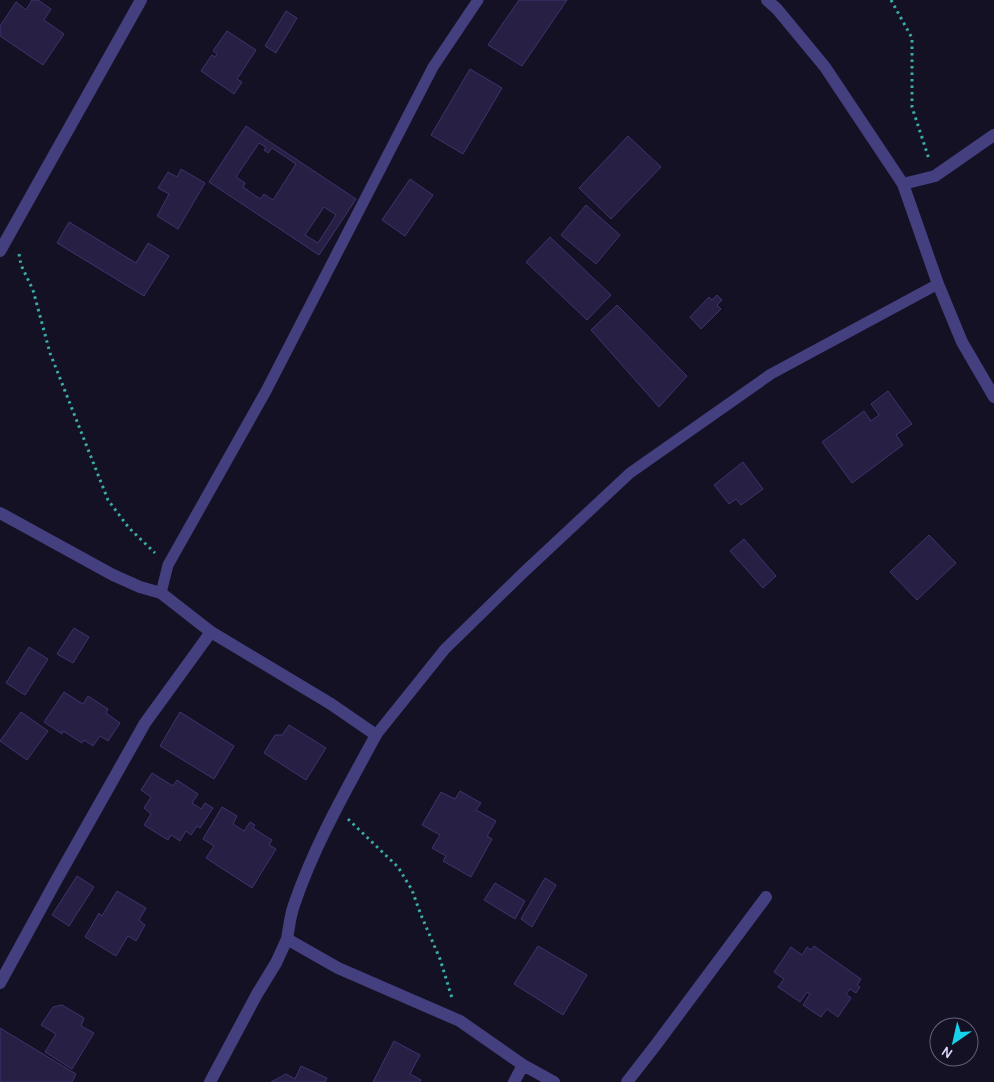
<svg xmlns="http://www.w3.org/2000/svg" width="994" height="1082" font-family="Karla,sans-serif">
<rect width="100%" height="100%" fill="#151125"/>
<path fill="#271f44" stroke="#40336e" fill-rule="evenodd" d="M32,0H38L51,9L44,20L64,34L43,65L0,36V26L16,2L26,10Z
M519,0H567L522,66L488,45Z
M286,11L297,18L276,53L265,46Z
M227,31L256,50L237,79L242,82L234,94L201,71L212,55L215,57L217,54L213,51Z
M470,69L502,88L463,154L431,135Z
M246,126L356,199L319,255L209,182ZM259,143L266,147L264,150L268,153L272,148L296,164L273,200L264,194L260,199L243,187L245,183L236,177ZM324,207L336,215L318,243L305,235Z
M628,136L661,167L611,219L579,188Z
M181,169L205,183L178,229L157,216L169,194L158,188L168,172L177,177Z
M410,179L433,195L405,236L382,220Z
M586,205L620,235L596,264L561,235Z
M69,222L136,263L148,243L169,256L144,296L57,243Z
M550,237L611,295L587,320L526,262Z
M717,295L722,300L717,305L721,309L701,329L690,317L709,297L712,300Z
M617,305L687,376L659,407L591,330Z
M888,391L912,424L896,435L903,445L852,483L822,442L864,411L871,421L879,415L871,404Z
M743,462L763,489L741,505L736,499L729,504L714,485Z
M929,535L956,563L917,600L890,572Z
M744,539L776,576L763,588L730,551Z
M74,628L89,637L73,663L57,654Z
M29,647L48,659L25,695L6,683Z
M64,692L83,704L88,696L108,709L106,713L120,723L108,741L100,736L93,746L84,740L82,743L63,731L62,734L44,722Z
M21,712L48,731L27,760L0,741Z
M180,712L234,746L214,779L160,746Z
M289,725L326,748L306,780L264,753L275,735H282Z
M152,773L173,786L177,780L198,794L192,803L201,809L205,803L213,808L200,828L197,826L191,835L186,831L180,841L171,835L168,840L144,825L151,814L144,808L151,797L141,790Z
M460,791L481,803L476,810L496,821L487,836L492,839L471,877L443,861L446,856L432,848L440,835L422,825L441,792L455,799Z
M222,807L237,816L233,824L244,831L250,822L255,825L253,828L272,840L269,845L276,849L252,888L206,858L214,846L203,839Z
M77,876L94,887L69,926L52,915Z
M545,878L556,885L532,927L521,919Z
M495,883L525,901L515,919L484,900Z
M117,891L146,908L139,920L145,925L136,941L128,936L116,956L85,937L99,913L102,916Z
M538,946L587,975L563,1015L514,984Z
M814,946L861,979L857,985L860,987L856,993L850,989L846,994L851,998L838,1017L827,1009L821,1017L803,1005L810,994L807,992L800,1002L778,987L784,979L774,972L791,947L802,955L807,947L811,950Z
M62,1005L84,1018L81,1026L94,1033L72,1069L45,1052L56,1034L41,1025L53,1007Z
M0,1028L76,1074L72,1082H0Z
M394,1041L420,1055L410,1074L421,1080L420,1082H373Z
M301,1066L327,1078L325,1082H271L286,1074L295,1079Z"/>
<g fill="none" stroke-linecap="round" stroke-linejoin="round">
<path stroke="#3aada9" stroke-width="3" stroke-dasharray="2.5 4" stroke-linecap="butt" d="M891,0L912,38V107L929,159
M19,254L21,265L33,290L50,353L108,500L129,528L155,553
M348,819L398,867L412,890L421,915L440,959L452,998"/>
<path stroke="#44407f" stroke-width="11" d="M161,593L168,565L266,391L433,67L478,0
M376,735L445,649L523,573L630,473L771,374L938,284"/>
<path stroke="#44407f" stroke-width="12" d="M903,184L935,176L994,135
M0,251L141,0
M0,513L113,575L140,587L161,593L211,632L331,704L376,735C346,790 314,846 294,905C290,916 289,928 287,939L338,968L460,1021L523,1065L554,1082
M0,983L57,879L145,723L211,632
M210,1082L257,994L276,963L287,939
M514,1082L523,1065
M627,1082L655,1046L766,897"/>
<path stroke="#44407f" stroke-width="12" d="M767,0L777,9L825,67L903,184L938,284L962,342L994,397"/>
</g>
<g transform="translate(954 1042) rotate(214)"><circle r="24" fill="#151125" stroke="#65617b"/>
<path d="M0-4L9 19L0 12L-9 19Z" fill="#15d1ea"/>
<text y="-8" font-size="14" font-weight="bold" text-anchor="middle" fill="#ddd8fc">N</text>
</g>
</svg>
